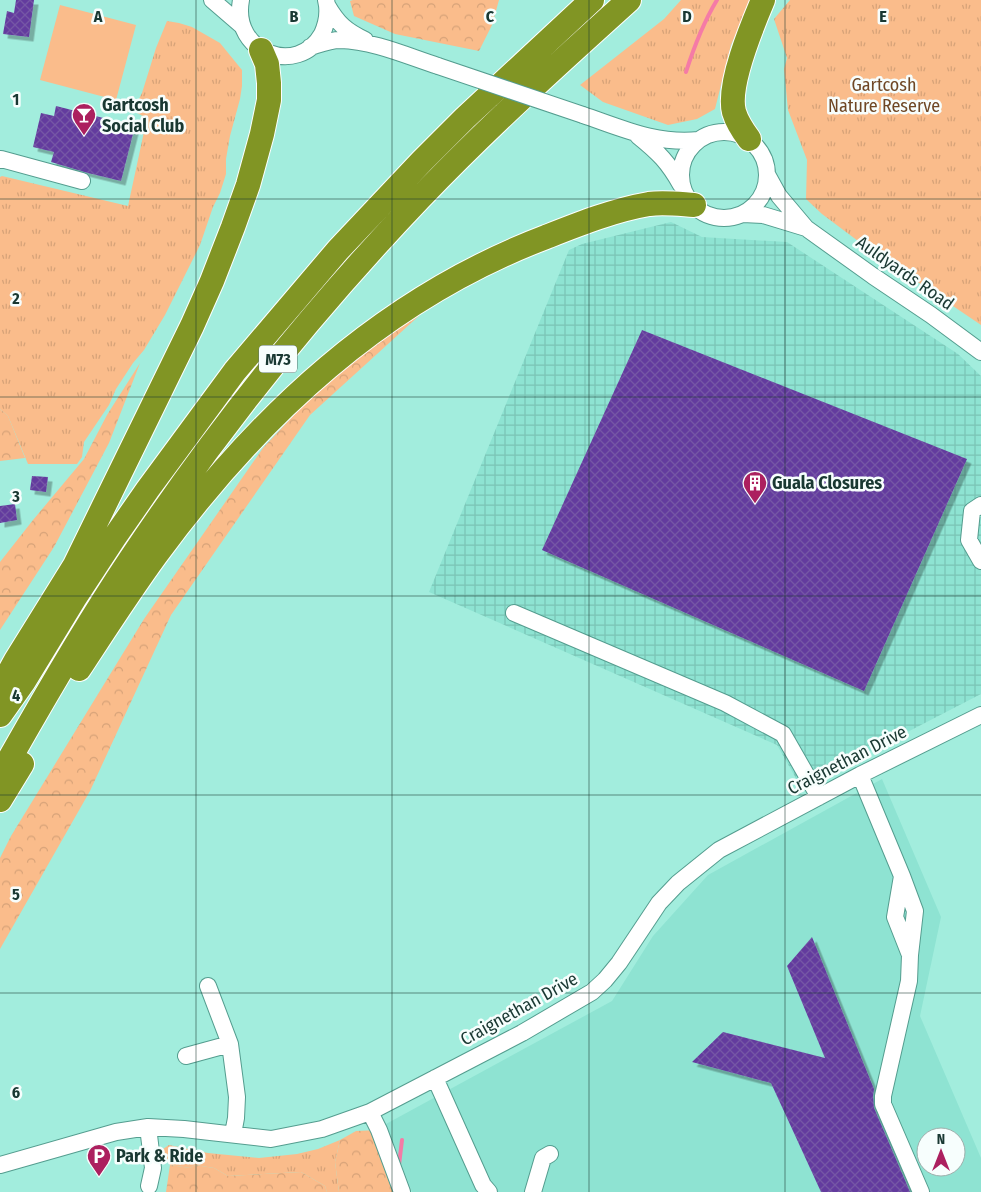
<svg xmlns="http://www.w3.org/2000/svg" width="981" height="1192" font-family="'Fira Sans Condensed',sans-serif">
<defs>
<pattern id="industrial-grid" width="8" height="8" patternUnits="userSpaceOnUse" patternTransform="scale(1.25)"><rect width="8" height="8" fill="#8ee3d2"/><path d="M0 4h8M4 0v8" fill="none" stroke="#7ac4b5"/></pattern>
<pattern id="grass-tufts" width="24" height="20" patternUnits="userSpaceOnUse" patternTransform="scale(1.25)"><rect width="24" height="20" fill="#fabc8b"/><path d="M3 7l-1-3M5 7V3M7 7l1-3M15 17l-1-3M17 17v-4M19 17l1-3" fill="none" stroke="#d6a278"/></pattern>
<pattern id="forest-crowns" width="20" height="18" patternUnits="userSpaceOnUse" patternTransform="scale(1.25)"><rect width="20" height="18" fill="#fabc8b"/><path d="M2 6a3 3 0 1 1 6 0M12 15a3 3 0 1 1 6 0" fill="none" stroke="#d6a278"/></pattern>
<pattern id="building-cross-hatch" width="8" height="8" patternUnits="userSpaceOnUse" patternTransform="scale(1.25)"><rect width="8" height="8" fill="#643b9e"/><path d="M0 0l8 8M0 8l8-8" fill="none" stroke="#7556a5"/></pattern>
<filter id="shadow"><feDropShadow dx="4.5" dy="4.5" stdDeviation="0" flood-color="#0004"/></filter>
</defs>
<rect width="100%" height="100%" fill="#a2eddd"/>
<path fill="#8ee3d2" fill-rule="evenodd" d="M882,779L941,917L920,1016L981,1158V1192H412L386,1124L612,1001L653,936L708,875ZM926,1137H956V1167H926Z"/>
<path fill="url(#industrial-grid)" d="M671,222L702,237L787,242L958,354L981,376V694L801,787L777,745L429,592L569,250L582,244Z"/>
<path fill="url(#grass-tufts)" d="M681,0H751L731,45L715,109L697,119L668,125L603,102L580,85L664,19Z
M790,0H981V325L866,247L822,214L806,199L807,160L788,110L784,69L787,58L774,19Z
M167,21L179,23L192,27L220,43L242,70V86L240,99L230,136L226,159V174L220,193L213,207L200,245L165,315L144,350L133,363L116,389L109,405L84,442L82,457L77,464H28L8,416L0,409V177L2,176L128,206L147,118L133,111L142,93L156,48Z
M340,1140L335,1162L339,1192H327L325,1186L301,1172L228,1176L214,1168L195,1165L190,1168L170,1165L163,1149L169,1145L208,1153L259,1158L297,1154L318,1149Z"/>
<path fill="url(#forest-crowns)" d="M353,0H499L492,25L479,51L395,34L354,16L350,1Z
M421,314L310,415L171,615L90,791L0,949V858L11,836L144,619L263,448L363,342Z
M140,363L109,443L54,547L0,630V562L33,520L84,459L107,415Z
M0,409L8,416L25,458L0,461Z
M379,1130L396,1192H339L335,1162L340,1140L356,1131Z
M170,1165L190,1168L195,1165L214,1168L228,1176L301,1172L325,1186L327,1192H166Z"/>
<path fill="#fabc8b" d="M60,5L136,25L116,100L40,80Z"/>
<g fill="none" stroke-linecap="round" stroke-linejoin="round">
<path stroke="#f57ba6" stroke-width="4" d="M686,72C694,47 703,23 717,0
M399,1165L402,1140"/>
</g>
<path fill="url(#building-cross-hatch)" filter="url(#shadow)" d="M16,0H34L29,37L3,34L7,11L14,13Z
M56,106L135,126L121,181L88,173L51,162L54,152L33,147L41,113L54,116Z
M642,330L967,459L864,691L542,550Z
M32,476L48,477L46,492L30,490Z
M15,504L17,520L0,523V506Z
M812,937L874,1089L873,1096L874,1108L910,1192H821L771,1083L692,1062L723,1032L825,1058L787,966Z"/>
<g fill="none" stroke-linecap="round" stroke-linejoin="round">
<g stroke="#549d8f" stroke-width="18">
<path id="minor" d="M212,0L241,25
M241,0C231,53 298,77 322,34C327,23 329,12 326,0
M327,5C338,24 346,31 365,40
M310,47C320,44 330,40 340,40C374,41 407,56 438,66
M583,115C621,128 658,145 699,140
M681 175a43 43 0 1 1 86 0a43 43 0 1 1-86 0Z
M638,136C659,153 668,162 681,185
M0,160L1,159L82,181
M768,176L779,196L806,228L873,276L931,315L981,352
M743,214L763,215L806,228
M981,505L972,511L969,540L981,561
M514,613L725,703L783,734L819,797
M860,775L902,876
M902,876L915,911L910,955L895,917Z
M910,955L909,981L883,1096V1104L921,1192
M208,986L230,1044L237,1097L236,1118L233,1134
M186,1056L230,1044
M435,1078L483,1185L489,1192
M370,1112L379,1130L402,1192
M148,1127L153,1168L149,1186
M0,1165L116,1132L148,1127L184,1129L271,1139L322,1129L370,1112L522,1033L592,992L605,980L619,963L659,903L678,883L719,850L860,775L981,715
M533,1192L543,1158L550,1154"/>
</g>
<g stroke="#fff" stroke-width="26">
<path id="highway" d="M749,139C743,131 737,122 734,112C727,85 752,26 763,0
M79,669C104,631 129,592 156,555C258,416 383,299 546,237C579,224 614,210 649,204C664,202 679,204 694,205
M0,689L16,660L75,565L192,326L212,281L233,227L248,185L262,134L269,100V83L267,64L261,50
M0,715L24,681L74,599L114,538L148,489L235,371L338,250L422,161L465,118L592,0
M0,776C41,703 83,630 130,560C216,431 313,310 420,198C486,129 558,64 629,0
M0,800L22,764"/>
</g>
<use href="#minor" stroke="#fff" stroke-width="16"/>
<use href="#highway" stroke="#819524" stroke-width="24"/>
<g stroke="#549d8f" stroke-width="18" stroke-linecap="butt">
<path id="minor-bridge" d="M438,66L583,115"/>
</g>
<use href="#minor-bridge" stroke="#fff" stroke-width="16"/>
</g>
<path fill="none" stroke="#193832" stroke-width="1" stroke-opacity="0.55" d="M196,0V1192M392,0V1192M589,0V1192M785,0V1192M0,199H981M0,397H981M0,596H981M0,795H981M0,993H981"/>
<defs>
<g id="bar-pin" transform="scale(1.25)"><path d="M0 17L-7.5 6A9.5 9.5 0 1 1 7.5 6Z" fill="#ac205f" stroke="#f7fefd"/><path d="M-6-5H6L.8 .8V4.5H3.5V6h-7V4.5H-.8V.8Z" fill="#fff"/></g>
<g id="building-pin" transform="scale(1.25)"><path d="M0 17L-7.5 6A9.5 9.5 0 1 1 7.5 6Z" fill="#ac205f" stroke="#f7fefd"/><path d="M-4-6H4V6H1V3H-1V6H-4ZM-2.5-4.3h1.7v1.8h-1.7ZM.8-4.3h1.7v1.8H.8ZM-2.5-1h1.7V.8h-1.7ZM.8-1h1.7V.8H.8Z" fill="#fff"/></g>
<g id="parking-pin" transform="scale(1.25)"><path d="M0 17L-7.5 6A9.5 9.5 0 1 1 7.5 6Z" fill="#ac205f" stroke="#f7fefd"/><path d="M-3.5-5.5H1a3.5 3.5 0 0 1 0 7H-1V5.5H-3.5ZM-1-3.4V-.6H.8a1.4 1.4 0 0 0 0-2.8Z" fill="#fff"/></g>
</defs>
<g fill-rule="evenodd">
<use href="#bar-pin" x="84" y="115"/>
<use href="#building-pin" x="755" y="483"/>
<use href="#parking-pin" x="99" y="1156"/>
</g>
<g text-anchor="middle" stroke-width="5" stroke-linejoin="round" paint-order="stroke">
<rect fill="#f7fefd" stroke="#5c736f" stroke-width="1" x="259" y="345.5" width="38" height="27" rx="4"/>
<g font-size="16" font-weight="bold" fill="#193832">
<text x="278" y="365">M73</text>
</g>
<g font-size="18" fill="#6f4724" stroke="#f7fefd">
<text x="884" y="91">Gartcosh<tspan x="884" dy="21">Nature Reserve</tspan></text>
</g>
<g font-size="18" font-weight="bold" fill="#193832" stroke="#f7fefd" text-anchor="start">
<text x="102" y="111">Gartcosh<tspan x="102" dy="21">Social Club</tspan></text>
<text x="772" y="489">Guala Closures</text>
<text x="116" y="1162">Park &amp; Ride</text>
</g>
<g font-size="18" fill="#193832" stroke="#f7fefd">
<text transform="translate(905 273) rotate(35)" y="6">Auldyards Road</text>
<text transform="translate(847 760) rotate(-27)" y="6">Craignethan Drive</text>
<text transform="translate(519 1009) rotate(-29)" y="6">Craignethan Drive</text>
</g>
</g>
<g font-size="16" text-anchor="middle" font-weight="bold" fill="#193832" stroke="#f7fefd" stroke-width="5" stroke-linejoin="round" paint-order="stroke">
<text x="98" y="22">A</text>
<text x="294" y="22">B</text>
<text x="490" y="22">C</text>
<text x="687" y="22">D</text>
<text x="883" y="22">E</text>
<text x="16" y="105">1</text>
<text x="16" y="304">2</text>
<text x="16" y="502">3</text>
<text x="16" y="701">4</text>
<text x="16" y="900">5</text>
<text x="16" y="1098">6</text>
</g>
<g transform="translate(941 1152)"><circle r="24" fill="#f7fefd" stroke="#9eafac"/>
<path d="M0-4L9 19L0 12L-9 19Z" fill="#ac205f"/>
<text y="-8" font-size="14" font-weight="bold" text-anchor="middle" fill="#193832">N</text>
</g>
</svg>
